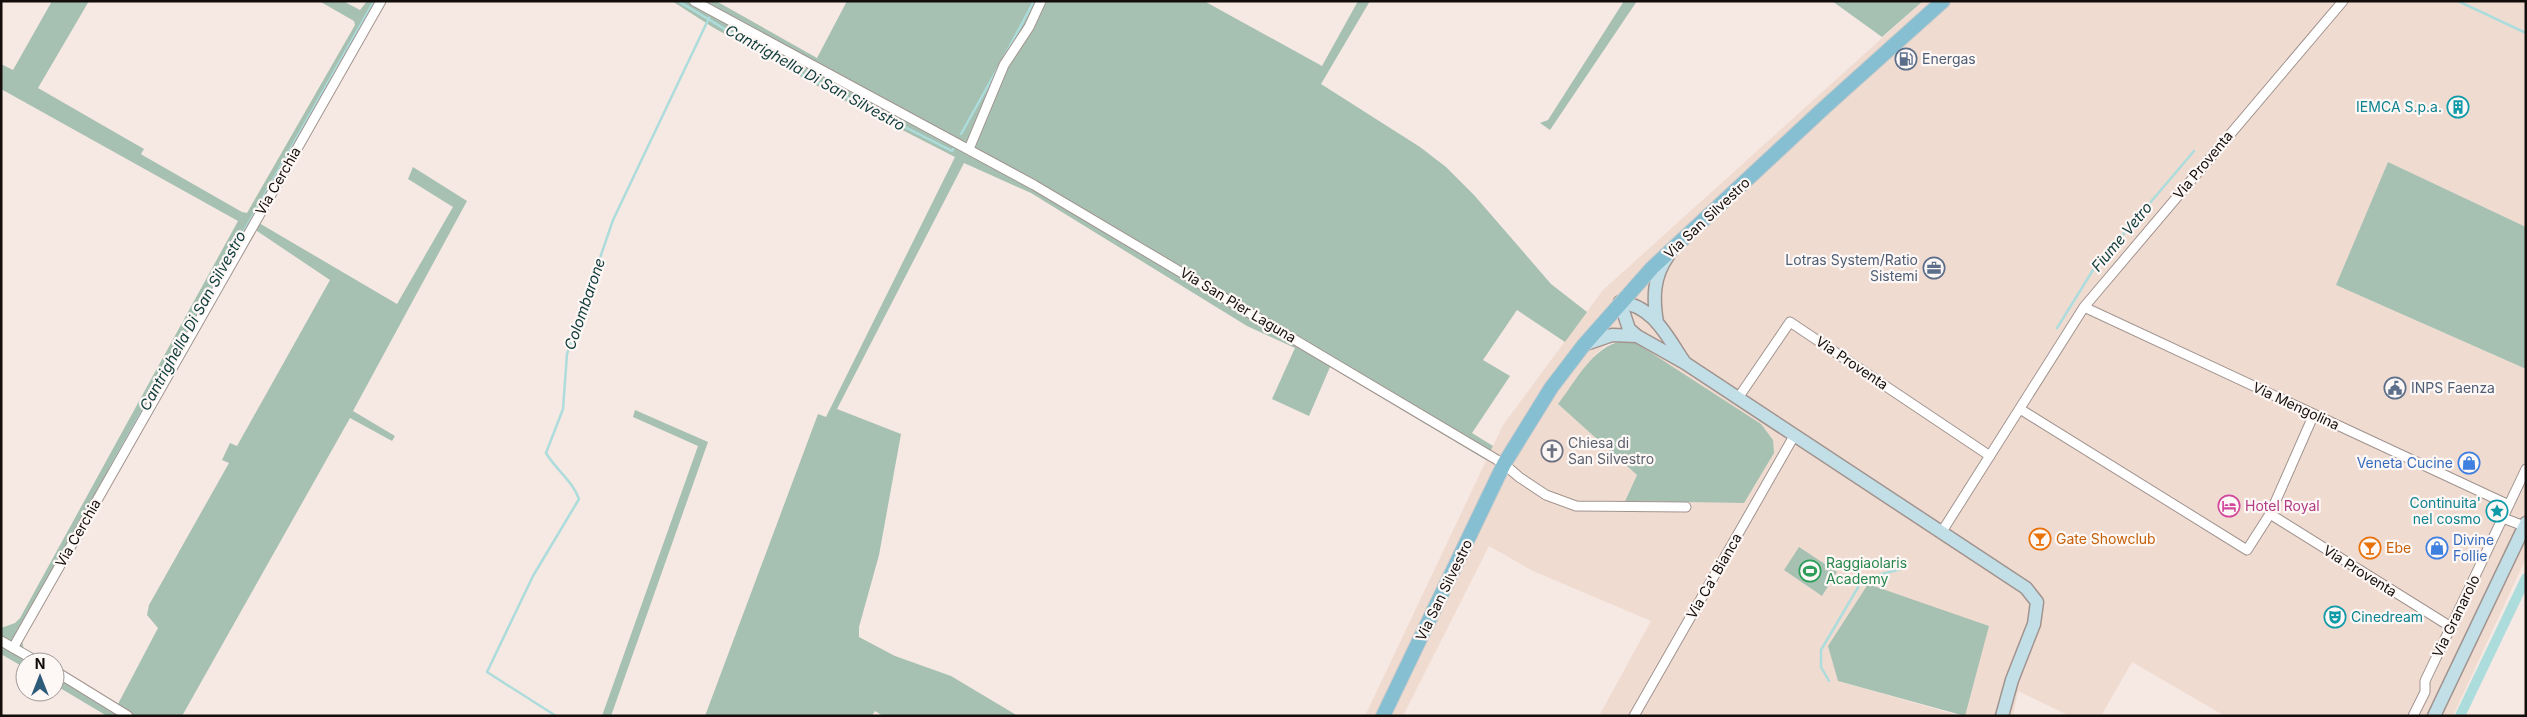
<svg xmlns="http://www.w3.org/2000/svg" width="2527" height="717" font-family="Inter,sans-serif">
<rect width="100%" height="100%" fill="#f6e8e2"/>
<path fill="#f0dbd1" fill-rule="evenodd" d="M1923,1H2526V227L2388,162L2336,285L2526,369V558L2453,716H2225L2132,662L2101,716H2070L2018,691L2013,716H1965L1988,626L1838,681L1960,716H1599L1651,621L1533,571L1489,546L1403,716H1365L1503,425L1603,290ZM1622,341L1744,503L1625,500L1637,475L1558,404L1596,354L1608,344Z"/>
<path fill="#a6c1b2" d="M52,1H89L38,88L144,149L141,154L144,156L242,212L247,213L355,25L354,21L319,1H343L360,10L367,1H386L259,223L397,304L453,207L408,179L413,167L467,201L353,411L395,436L392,441L350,418L182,716H107L55,685V670L118,704L158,628L147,615L149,605L229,463L222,460L230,443L237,446L330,280L254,229L22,640L24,651L42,662H25V668L1,654V628L15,623L20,618L238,221L1,89V64L13,70Z
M672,1H716L817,58L847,1H1204L1322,66L1358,1H1370L1321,84L1420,147L1446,167L1474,195L1551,284L1587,312L1565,342L1517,310L1483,360L1510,376L1472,433L1493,446L1486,460L1330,367L1309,416L1272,399L1295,348L1247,326L1031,193L964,163L837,409L901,434L879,555L859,627V637L895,656L951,676L1018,716H883L875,711L872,716H705L818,414L826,417L955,157L832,94L714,28Z
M1624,1H1637L1550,130L1540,123L1548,120Z
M1832,1H1923L1882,37Z
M2388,162L2526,227V369L2336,285Z
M1622,341L1636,343L1761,424L1773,440L1774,453L1744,503L1625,501L1637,475L1558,404C1576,381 1592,347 1622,341Z
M635,410L708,442L611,716H602L698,446L633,417Z
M1799,547L1837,572L1822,596L1784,570Z
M1868,584L1989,626L1965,716L1838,681L1828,646Z"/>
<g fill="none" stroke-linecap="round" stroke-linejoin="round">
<path stroke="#addcdc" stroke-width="2.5" d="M678,1L793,70L952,151L953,149
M2458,1L2526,33
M1004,57L1034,1
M961,134L999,66
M2057,328L2093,270L2194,151
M110,468L374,1
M1829,681L1821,667V650L1863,579L1901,569
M556,716L487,672L533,576L579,499C572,480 556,470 546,453L563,409L567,354L613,220L709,18"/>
<path stroke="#addcdc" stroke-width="10" d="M2460,716L2526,578"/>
<g stroke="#a1948f" stroke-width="11">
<path id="street" d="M694,1L1034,185L1504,464L1519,477L1546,495L1576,506L1686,507
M969,149L1004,65L1029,27L1041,1
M2084,307L2509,505
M1738,398L1790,322L1990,456
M2020,409L2247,550L2270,514L2314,414
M2270,514L2451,627
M2503,518L2524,526
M1941,533L2084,307L2343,1
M1,641L38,662
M13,648L381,1
M55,671L128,716
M1634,716L1794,436
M2413,716L2425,692V681L2526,469"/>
</g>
<g stroke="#a1948f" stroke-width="15">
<path id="secondary" d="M1657,323C1653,298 1653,277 1668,256
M1586,344L1612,335L1637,336
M1685,363C1667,337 1654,306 1620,302L1629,329L1637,336L1685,363L2026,588L2037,602L2034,624L2012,680L2002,716
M2434,716L2526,523"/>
</g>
<g stroke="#cbcaca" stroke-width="16">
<path id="primary" d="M1383,716L1504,464L1551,388L1583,346L1652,268L1825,107L1943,1"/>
</g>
<use href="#street" stroke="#fff" stroke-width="9"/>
<use href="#secondary" stroke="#c2dfe8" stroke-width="12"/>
<use href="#primary" stroke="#85bfd1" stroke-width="14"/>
</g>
<defs>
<g id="fuel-ring" transform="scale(1.125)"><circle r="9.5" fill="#fdf7f5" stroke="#5c6f8a" stroke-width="1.5"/><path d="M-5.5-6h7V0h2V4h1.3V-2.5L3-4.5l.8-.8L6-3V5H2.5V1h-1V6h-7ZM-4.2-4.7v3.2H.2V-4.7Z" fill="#5c6f8a"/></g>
<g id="building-ring" transform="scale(1.125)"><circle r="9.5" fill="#fdf7f5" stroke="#0f9aa8" stroke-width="1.5"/><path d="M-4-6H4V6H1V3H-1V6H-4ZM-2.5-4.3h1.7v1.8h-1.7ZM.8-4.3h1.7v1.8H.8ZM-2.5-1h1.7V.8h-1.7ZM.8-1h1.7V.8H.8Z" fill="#0f9aa8"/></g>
<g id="office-ring" transform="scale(1.125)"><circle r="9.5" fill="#fdf7f5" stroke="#5c6f8a" stroke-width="1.5"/><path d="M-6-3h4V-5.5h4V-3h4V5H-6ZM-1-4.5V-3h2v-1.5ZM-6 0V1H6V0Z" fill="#5c6f8a"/></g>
<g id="civic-ring" transform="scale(1.125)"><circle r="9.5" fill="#fdf7f5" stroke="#5c6f8a" stroke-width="1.5"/><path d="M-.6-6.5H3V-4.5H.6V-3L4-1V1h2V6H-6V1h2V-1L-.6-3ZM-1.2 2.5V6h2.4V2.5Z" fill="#5c6f8a"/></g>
<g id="church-ring" transform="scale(1.125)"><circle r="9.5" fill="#fdf7f5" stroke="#6b7280" stroke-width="1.5"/><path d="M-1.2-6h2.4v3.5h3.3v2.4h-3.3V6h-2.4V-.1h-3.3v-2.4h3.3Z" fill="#6b7280"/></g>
<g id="shop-ring" transform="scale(1.125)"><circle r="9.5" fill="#fdf7f5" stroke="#3f7fe0" stroke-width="1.5"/><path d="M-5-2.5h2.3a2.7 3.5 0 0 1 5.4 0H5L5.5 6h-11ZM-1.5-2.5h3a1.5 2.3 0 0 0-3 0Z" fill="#3f7fe0"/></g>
<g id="hotel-ring" transform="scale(1.125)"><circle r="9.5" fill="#fdf7f5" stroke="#d1479c" stroke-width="1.5"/><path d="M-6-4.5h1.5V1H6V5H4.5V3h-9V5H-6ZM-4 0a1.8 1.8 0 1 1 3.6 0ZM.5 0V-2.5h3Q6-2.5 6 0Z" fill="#d1479c"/></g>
<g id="sight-ring" transform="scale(1.125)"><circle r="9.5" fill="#fdf7f5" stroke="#0f9aa8" stroke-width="1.5"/><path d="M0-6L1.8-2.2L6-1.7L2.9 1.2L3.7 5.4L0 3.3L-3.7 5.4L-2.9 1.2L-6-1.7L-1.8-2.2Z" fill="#0f9aa8"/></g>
<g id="bar-ring" transform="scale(1.125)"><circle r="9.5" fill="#fdf7f5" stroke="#e8710a" stroke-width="1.5"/><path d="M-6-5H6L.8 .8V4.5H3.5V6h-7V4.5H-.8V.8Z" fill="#e8710a"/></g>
<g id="stadium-ring" transform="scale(1.125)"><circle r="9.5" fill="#fdf7f5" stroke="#2e9e5b" stroke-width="1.5"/><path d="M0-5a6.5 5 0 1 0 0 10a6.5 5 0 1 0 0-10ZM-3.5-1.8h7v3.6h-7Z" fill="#2e9e5b"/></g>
<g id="theatre-ring" transform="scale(1.125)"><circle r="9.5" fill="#fdf7f5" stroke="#0f9aa8" stroke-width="1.5"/><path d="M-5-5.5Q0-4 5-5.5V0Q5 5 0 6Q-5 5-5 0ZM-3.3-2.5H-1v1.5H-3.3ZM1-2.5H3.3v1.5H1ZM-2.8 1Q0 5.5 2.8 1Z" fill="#0f9aa8"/></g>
</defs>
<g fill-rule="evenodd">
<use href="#fuel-ring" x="1906" y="59"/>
<use href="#building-ring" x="2458" y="107"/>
<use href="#office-ring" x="1934" y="268"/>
<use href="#civic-ring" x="2395" y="388"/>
<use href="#church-ring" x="1552" y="451"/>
<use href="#shop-ring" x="2469" y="463"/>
<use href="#hotel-ring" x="2229" y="506"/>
<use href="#sight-ring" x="2497" y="511"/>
<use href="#bar-ring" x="2040" y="539"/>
<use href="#bar-ring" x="2370" y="548"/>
<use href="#shop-ring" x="2437" y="548"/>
<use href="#stadium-ring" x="1810" y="571"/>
<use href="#theatre-ring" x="2335" y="617"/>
</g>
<g text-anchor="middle" stroke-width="4.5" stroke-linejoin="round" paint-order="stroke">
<g font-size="14" fill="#4e5e75" stroke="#fdf7f5" text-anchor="start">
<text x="1922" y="64">Energas</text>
<text x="1918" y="265" text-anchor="end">Lotras System/Ratio<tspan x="1918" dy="16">Sistemi</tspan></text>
<text x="2411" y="393">INPS Faenza</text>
</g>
<g font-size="14" fill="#0d838f" stroke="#fdf7f5" text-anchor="end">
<text x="2442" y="112">IEMCA S.p.a.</text>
<text x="2481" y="508">Continuita'<tspan x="2481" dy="16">nel cosmo</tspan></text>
<text x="2351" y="622" text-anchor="start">Cinedream</text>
</g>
<g font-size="14" fill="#130e0c" stroke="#fdf7f5">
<text transform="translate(2203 165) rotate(-50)" y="5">Via Proventa</text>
<text transform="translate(278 181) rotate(-60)" y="5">Via Cerchia</text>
<text transform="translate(1707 218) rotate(-43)" y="5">Via San Silvestro</text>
<text transform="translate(1238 305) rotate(31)" y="5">Via San Pier Laguna</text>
<text transform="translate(1852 363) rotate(34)" y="5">Via Proventa</text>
<text transform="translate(2296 406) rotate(25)" y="5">Via Mengolina</text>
<text transform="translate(78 533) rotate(-60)" y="5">Via Cerchia</text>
<text transform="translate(2360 571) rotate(32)" y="5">Via Proventa</text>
<text transform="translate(1714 576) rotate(-60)" y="5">Via Ca' Bianca</text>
<text transform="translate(1444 590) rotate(-64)" y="5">Via San Silvestro</text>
<text transform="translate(2456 616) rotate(-64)" y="5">Via Granarolo</text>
</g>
<g font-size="14" fill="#5b616d" stroke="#fdf7f5" text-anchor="start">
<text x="1568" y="448">Chiesa di<tspan x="1568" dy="16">San Silvestro</tspan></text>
</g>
<g font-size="14" fill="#366cbe" stroke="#fdf7f5" text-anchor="end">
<text x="2453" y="468">Veneta Cucine</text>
<text x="2453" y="545" text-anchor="start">Divine<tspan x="2453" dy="16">Follie</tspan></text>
</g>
<g font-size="14" fill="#b23c85" stroke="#fdf7f5" text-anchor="start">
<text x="2245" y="511">Hotel Royal</text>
</g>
<g font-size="14" fill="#c56008" stroke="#fdf7f5" text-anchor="start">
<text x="2056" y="544">Gate Showclub</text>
<text x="2386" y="553">Ebe</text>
</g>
<g font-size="14" fill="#27864d" stroke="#fdf7f5" text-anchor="start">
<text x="1826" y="568">Raggiaolaris<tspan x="1826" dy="16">Academy</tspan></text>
</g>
<g font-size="15" font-style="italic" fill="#0e3b3b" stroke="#fdf7f5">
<text transform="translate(815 78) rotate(29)" y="5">Cantrighella Di San Silvestro</text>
<text transform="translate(2122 237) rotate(-50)" y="5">Fiume Vetro</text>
<text transform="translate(585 304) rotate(-71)" y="5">Colombarone</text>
<text transform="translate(193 321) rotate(-61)" y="5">Cantrighella Di San Silvestro</text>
</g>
</g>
<rect width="2527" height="717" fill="none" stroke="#130e0c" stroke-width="5"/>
<g transform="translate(40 677)"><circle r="24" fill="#fdf7f5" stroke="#9f9a98"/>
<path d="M0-4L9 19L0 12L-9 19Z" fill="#2d5b7a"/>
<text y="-8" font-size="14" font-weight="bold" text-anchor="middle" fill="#130e0c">N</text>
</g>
</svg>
